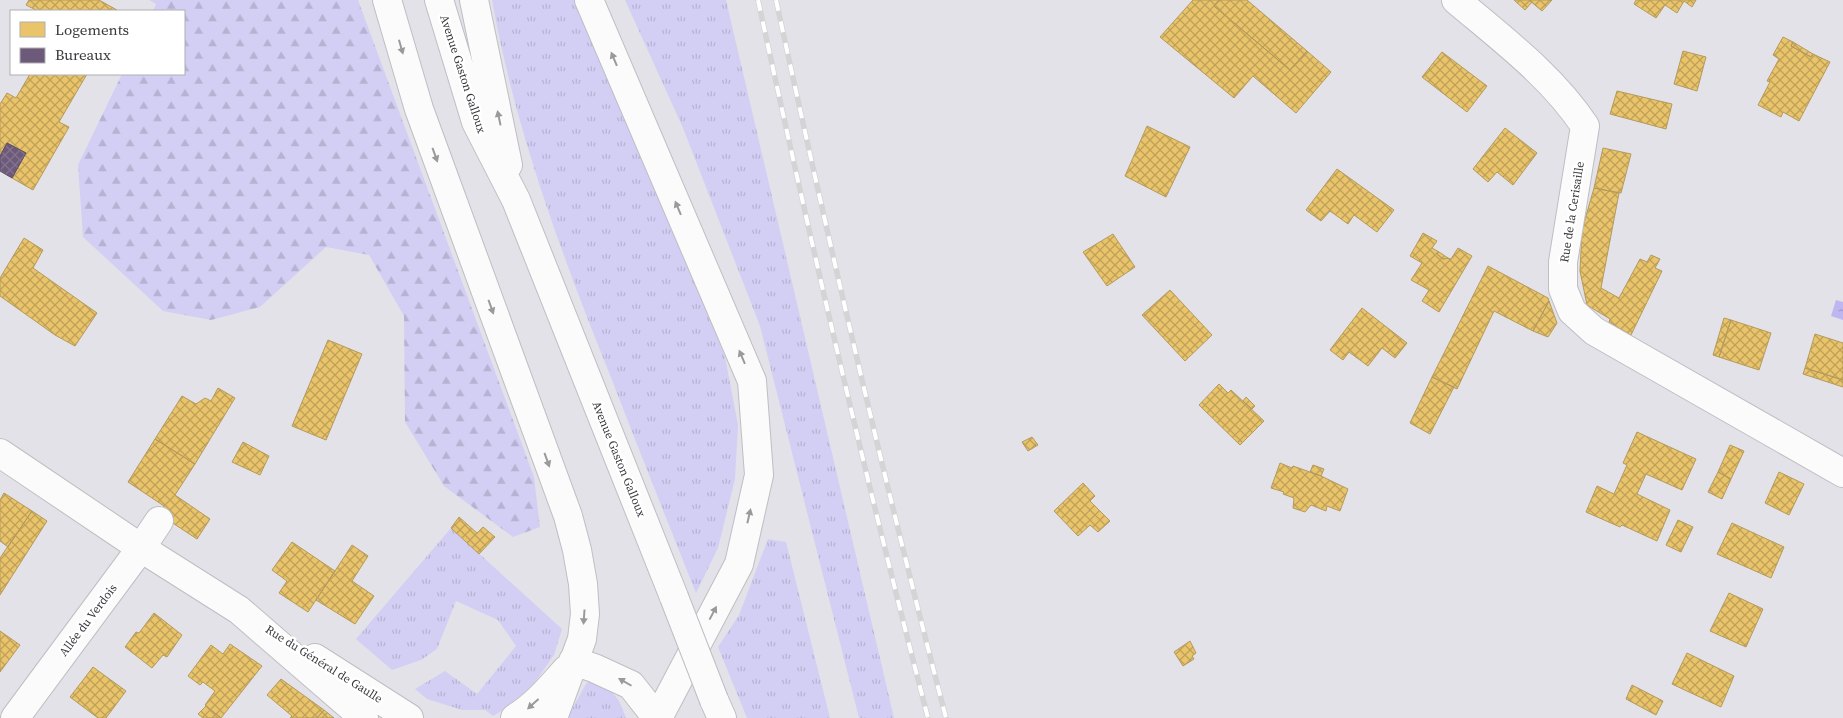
<svg xmlns="http://www.w3.org/2000/svg" width="1843" height="718" font-family="'Source Serif 4',serif">
<defs>
<pattern id="grass-tufts" width="24" height="20" patternUnits="userSpaceOnUse" patternTransform="scale(1.25)"><rect width="24" height="20" fill="#d3cff4"/><path d="M3 7l-1-3M5 7V3M7 7l1-3M15 17l-1-3M17 17v-4M19 17l1-3" fill="none" stroke="#b6b2d2"/></pattern>
<pattern id="forest-firs" width="22" height="20" patternUnits="userSpaceOnUse" patternTransform="scale(1.25)"><rect width="22" height="20" fill="#d3cff4"/><path d="M5 1l3.5 6h-7zM16 11l3.5 6h-7z" fill="#b6b2d2"/></pattern>
<pattern id="water-ripples" width="26" height="14" patternUnits="userSpaceOnUse" patternTransform="scale(1.25)"><rect width="26" height="14" fill="#beb6f0"/><path d="M2 4q2-2 4 0t4 0M15 11q2-2 4 0t4 0" fill="none" stroke="#9b95c4"/></pattern>
<pattern id="homes-cross-hatch" width="8" height="8" patternUnits="userSpaceOnUse" patternTransform="scale(1.25)"><rect width="8" height="8" fill="#e9c46a"/><path d="M0 0l8 8M0 8l8-8" fill="none" stroke="#bea058"/></pattern>
<pattern id="offices-cross-hatch" width="8" height="8" patternUnits="userSpaceOnUse" patternTransform="scale(1.25)"><rect width="8" height="8" fill="#6d597a"/><path d="M0 0l8 8M0 8l8-8" fill="none" stroke="#83748d"/></pattern>
</defs>
<rect width="100%" height="100%" fill="#e2e2e8"/>
<path fill="url(#grass-tufts)" d="M492,0H577L688,261L725,357L738,425L735,479L718,548L696,593C667,520 638,448 610,375C561,253 515,129 492,0Z
M625,0H726L894,718H859L760,326L683,128Z
M451,528L562,629L554,655L524,698L493,716L485,710H462L427,699L415,689L445,671L477,694L516,646L498,620L456,601L437,649L421,660L392,670L356,639Z
M768,539L786,542L830,718H747L718,647L739,615Z
M590,680C613,691 618,694 626,718H567L586,684Z"/>
<path fill="url(#forest-firs)" d="M149,0H358L534,477L540,527L513,537L444,486L405,422L404,316L369,255L326,247L260,307L211,320L163,311L83,237L78,165L122,74H184V11H153L156,4Z"/>
<path fill="url(#water-ripples)" d="M1836,300L1843,302V320L1831,316Z"/>
<path fill="url(#homes-cross-hatch)" stroke="#b49a5c" d="M29,0H99L117,10L38,11L26,5Z
M1193,0H1219L1214,6L1290,70L1307,51L1331,72L1296,113L1253,76L1234,98L1160,37Z
M1219,0H1247L1307,51L1290,70L1214,6Z
M1514,0H1529L1532,2L1525,10Z
M1529,0H1552L1542,11Z
M1636,0H1696L1692,7L1684,1L1677,13L1665,5L1656,18L1634,4Z
M1783,37L1793,42L1791,46L1811,57L1813,54L1830,62L1799,121L1783,112L1781,117L1758,105L1770,82L1767,81L1779,59L1773,55Z
M1793,42L1813,54L1811,57L1791,46Z
M1683,51L1706,57L1697,91L1674,84Z
M1442,52L1487,86L1467,112L1422,77Z
M30,74H87L59,122L69,127L33,190L12,178L26,153L7,143L0,156V104L7,93L16,98Z
M1617,91L1672,104L1666,129L1610,114Z
M1147,126L1190,147L1166,197L1125,176Z
M1505,128L1537,153L1513,185L1497,172L1488,182L1473,169Z
M1603,148L1631,154L1621,193L1594,188Z
M1337,169L1394,210L1377,232L1354,215L1348,224L1330,211L1321,221L1306,210Z
M1594,188L1619,193L1601,288L1619,298L1640,259L1647,262L1651,255L1660,259L1655,268L1662,271L1631,335L1609,322L1610,319L1587,305L1580,271L1582,230Z
M1423,233L1437,241L1432,248L1439,252L1437,254L1443,259L1448,258L1451,259L1458,248L1472,256L1439,312L1422,301L1429,290L1411,280L1422,263L1410,256Z
M1113,234L1135,267L1107,286L1083,252Z
M24,238L43,250L33,268L97,313L75,346L55,335L0,296V278Z
M1439,252L1448,258L1443,259L1437,254Z
M1488,266L1548,298L1549,301L1533,331L1494,311L1457,389L1432,377Z
M1170,290L1212,335L1185,361L1142,315Z
M1549,301L1557,323L1548,337L1533,331Z
M1362,308L1407,343L1395,358L1382,348L1368,366L1349,352L1343,360L1330,350Z
M1724,318L1731,320L1719,357L1713,355Z
M1731,320L1771,333L1759,370L1719,357Z
M1815,334L1843,343V380L1805,368Z
M328,340L362,354L326,440L292,426Z
M1805,368L1843,380V387L1803,374Z
M1432,377L1454,387L1430,434L1410,423Z
M1219,384L1228,393L1231,390L1264,421L1240,445L1199,405Z
M218,388L235,398L195,464L155,439L182,396L196,404L205,398L211,401Z
M1246,397L1255,406L1252,409L1243,401Z
M1637,432L1696,459L1682,490L1646,474L1637,494L1670,510L1657,541L1622,525L1620,527L1586,512L1597,486L1614,494L1627,465L1623,463Z
M1032,437L1038,445L1028,451L1022,442Z
M155,439L195,464L175,495L210,519L197,539L159,514L164,506L128,482Z
M243,442L269,456L260,475L232,462Z
M1730,445L1744,451L1731,479L1718,472Z
M1280,463L1292,468L1293,466L1321,476L1348,489L1340,511L1327,506L1326,511L1311,505L1305,512L1293,508L1294,498L1283,494L1284,492L1271,488Z
M1313,465L1324,469L1321,476L1310,472Z
M1718,472L1731,479L1722,499L1708,492Z
M1779,472L1804,484L1789,515L1765,503Z
M1083,483L1095,496L1090,501L1110,521L1098,532L1090,525L1078,536L1054,511Z
M4,493L32,511L8,547L0,541V500Z
M32,511L47,521L0,595V558Z
M459,517L477,533L483,527L495,537L479,554L451,528Z
M1678,520L1693,527L1681,552L1666,545Z
M1732,523L1784,547L1771,578L1717,554Z
M292,542L335,571L308,612L279,593L287,581L272,570Z
M352,545L368,556L352,581L374,596L355,624L316,600Z
M1729,593L1763,609L1746,647L1710,631Z
M154,613L182,635L167,657L163,655L152,668L125,647L136,632L139,633Z
M0,631L20,645L0,672Z
M1190,641L1196,653L1192,656L1194,659L1183,666L1174,652Z
M230,644L262,666L221,718L205,705L215,691L203,682L200,685L188,676L211,645L223,654Z
M1687,653L1734,676L1721,707L1672,684Z
M93,667L126,691L106,718H98L70,697Z
M281,679L324,710L317,718H290L292,716L267,695Z
M1632,685L1663,701L1656,715L1626,699Z
M206,706L221,718H203L198,714Z
M324,710L334,718H317Z"/>
<path fill="url(#offices-cross-hatch)" stroke="#5d4f68" d="M7,143L26,153L12,178L0,171V156Z"/>
<g fill="none" stroke-linecap="round" stroke-linejoin="round">
<g stroke="#bebec3" stroke-width="30">
<path id="minor" d="M1456,0C1502,39 1552,76 1585,126L1563,262V289L1572,311L1594,331L1843,473
M15,718L141,548L159,521"/>
</g>
<g stroke="#bebec3" stroke-width="30">
<path id="major" d="M387,0L419,109L568,516L577,550L583,584L585,614L582,639L553,718
M439,0L476,122L516,200L674,597
M474,0L508,165
M589,0L752,381L759,475L739,564L658,718
M0,453L141,548L239,610L364,718
M315,658L409,718
M573,661L594,668L631,685L657,718
M714,700L722,718
M515,718C535,706 551,687 566,670"/>
</g>
<use href="#minor" stroke="#fbfbfc" stroke-width="28"/>
<use href="#major" stroke="#fbfbfc" stroke-width="28"/>
<g stroke="#d4d4d6" stroke-width="5.5">
<path id="rail" d="M758,0C810,240 866,480 928,718
M776,0C828,240 884,480 946,718"/>
</g>
<use href="#rail" stroke="#fff" stroke-width="4" stroke-dasharray="11" stroke-linecap="butt"/>
<g stroke="#bebec3" stroke-width="30" stroke-linecap="butt">
<path id="major-bridge" d="M674,597L714,700"/>
</g>
<use href="#major-bridge" stroke="#fbfbfc" stroke-width="28"/>
</g>
<defs><path id="oneway-solid" d="M-6-.8H1V-3.2L6.5 0L1 3.2V.8H-6Z" transform="scale(1.25)"/></defs>
<g fill="#9a9a9c">
<use href="#oneway-solid" transform="translate(401 47) rotate(74)"/>
<use href="#oneway-solid" transform="translate(614 59) rotate(-113)"/>
<use href="#oneway-solid" transform="translate(499 118) rotate(-102)"/>
<use href="#oneway-solid" transform="translate(435 155) rotate(70)"/>
<use href="#oneway-solid" transform="translate(678 208) rotate(-113)"/>
<use href="#oneway-solid" transform="translate(491 307) rotate(70)"/>
<use href="#oneway-solid" transform="translate(742 357) rotate(-113)"/>
<use href="#oneway-solid" transform="translate(547 460) rotate(70)"/>
<use href="#oneway-solid" transform="translate(749 516) rotate(-77)"/>
<use href="#oneway-solid" transform="translate(713 613) rotate(-62)"/>
<use href="#oneway-solid" transform="translate(584 617) rotate(94)"/>
<use href="#oneway-solid" transform="translate(625 682) rotate(-150)"/>
<use href="#oneway-solid" transform="translate(533 704) rotate(138)"/>
</g>
<g text-anchor="middle" stroke-width="5" stroke-linejoin="round" paint-order="stroke">
<g font-size="12" fill="#39383d" stroke="#fff">
<text transform="translate(463 74) rotate(72)" y="4">Avenue Gaston Galloux</text>
<text transform="translate(1572 212) rotate(-81)" y="4">Rue de la Cerisaille</text>
<text transform="translate(619 459) rotate(68)" y="4">Avenue Gaston Galloux</text>
<text transform="translate(88 620) rotate(-53)" y="4">Allée du Verdois</text>
<text transform="translate(324 664) rotate(32)" y="4">Rue du Général de Gaulle</text>
</g>
</g>
<rect x="10" y="10" width="175" height="65" fill="#ffffff" stroke="#b0afb1"/>
<rect x="20" y="22" width="25" height="15" fill="#e9c46a" stroke="#b0afb1"/>
<text x="55" y="35" font-size="15" fill="#39383d">Logements</text>
<rect x="20" y="48" width="25" height="15" fill="#6d597a" stroke="#b0afb1"/>
<text x="55" y="60" font-size="15" fill="#39383d">Bureaux</text>
</svg>
